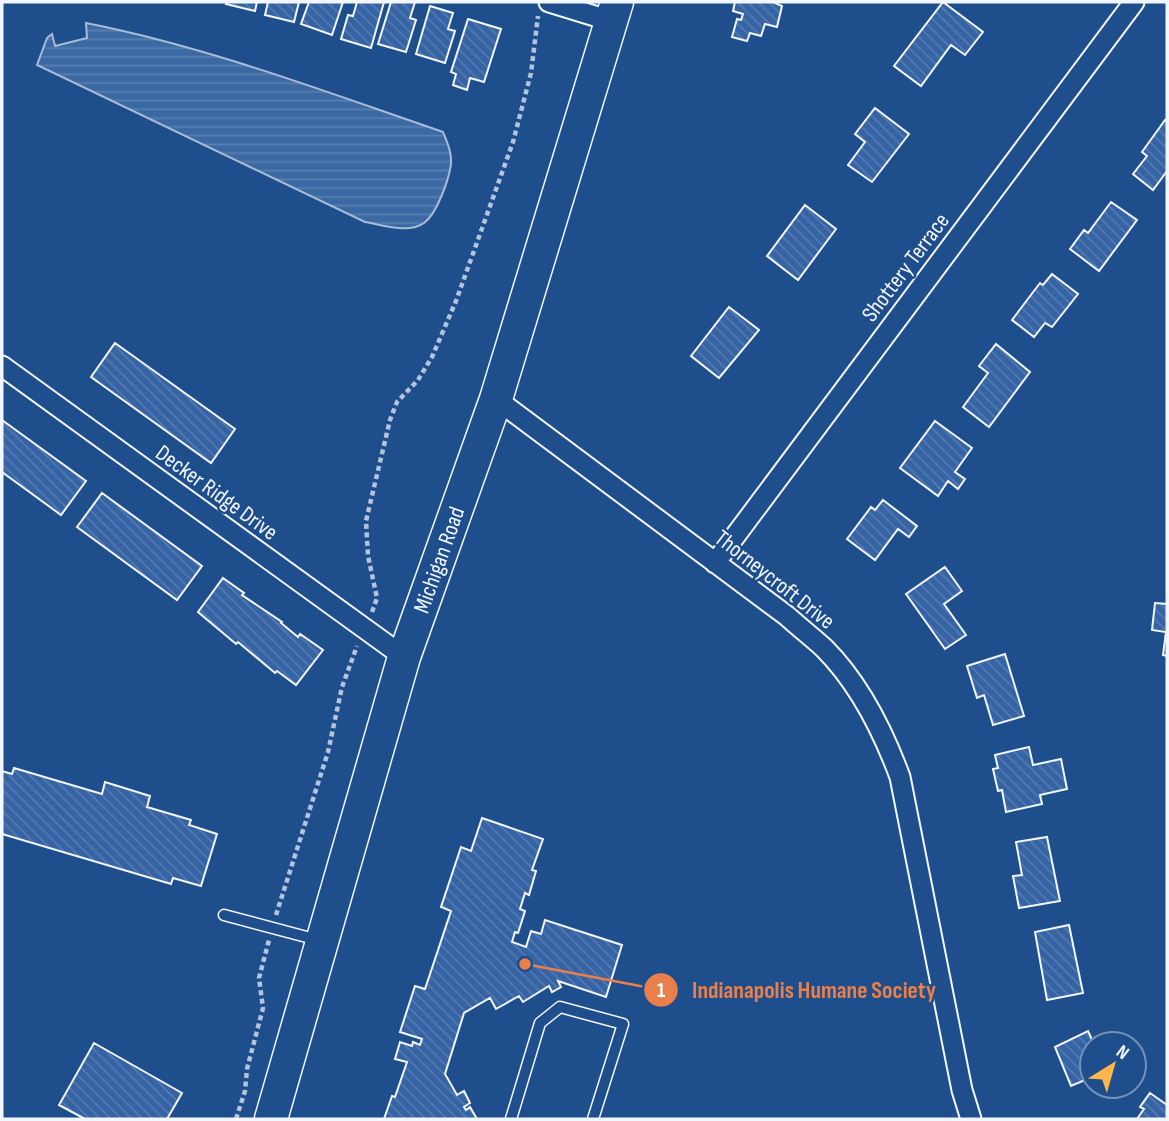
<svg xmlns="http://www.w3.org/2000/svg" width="1169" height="1121" font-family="'Sofia Sans Condensed',sans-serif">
<defs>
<pattern id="water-rules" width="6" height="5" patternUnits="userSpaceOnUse" patternTransform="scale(1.75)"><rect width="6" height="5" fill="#3b69a3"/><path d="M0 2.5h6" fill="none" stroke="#587fb1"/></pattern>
<pattern id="building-back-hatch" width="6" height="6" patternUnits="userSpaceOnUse" patternTransform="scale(1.75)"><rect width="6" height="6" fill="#3563a3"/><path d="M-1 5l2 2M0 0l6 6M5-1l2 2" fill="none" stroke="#537ab1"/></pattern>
</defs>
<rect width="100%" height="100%" fill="#1f4e8c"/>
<path fill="url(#water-rules)" stroke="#a8bbd7" stroke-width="2" d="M86,23C208,47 326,92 443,132C447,142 452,153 451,164C449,179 437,214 424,223C409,234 382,225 365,222L37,65L47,38L52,34L55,46L87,38Z"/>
<path fill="url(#building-back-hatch)" stroke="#f2f6ff" stroke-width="2" d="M227,2H257L255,11L226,4Z
M268,2H299L294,22L265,15Z
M309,2H343L332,35L301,24Z
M357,2H384L371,48L341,39L348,15L353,16Z
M391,2H415L410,18L416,20L406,52L378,44Z
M735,2H773L782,6L777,27L765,24L761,36L750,33L747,41L732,37L737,19L741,20L743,14L733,11Z
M943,2L983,32L965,55L951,45L921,86L894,66Z
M430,6L453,13L448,29L455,31L445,63L416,54Z
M468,19L501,29L484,82L470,78L467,90L453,85L456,74L451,72Z
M875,108L909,134L872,182L848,165L865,142L855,134Z
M1165,120L1167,122V171L1153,190L1133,174L1147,156L1142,152Z
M1111,202L1137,220L1099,271L1070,249L1084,230L1088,233Z
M805,205L836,229L798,280L767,256Z
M1052,274L1078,294L1052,327L1045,323L1034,337L1012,320L1040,283L1043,285Z
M729,307L759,330L719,378L691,356Z
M115,343L235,429L211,463L91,377Z
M996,344L1030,372L989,427L963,407L988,373L979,366Z
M2,420L86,481L61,515L2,472Z
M935,421L972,448L955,472L965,479L958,489L948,481L938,496L900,468Z
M102,493L202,566L177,600L77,527Z
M883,500L917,526L909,537L898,529L875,560L847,539L871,507L875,510Z
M945,567L962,591L944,604L966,635L945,649L906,594Z
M223,578L244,593L242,595L282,622L281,623L298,637L300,634L323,650L296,685L277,671L275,673L238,642L236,644L198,612Z
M1155,603L1167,604V656L1163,655L1166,632L1152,630Z
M1005,654L1024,716L993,725L984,695L977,698L967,666Z
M1029,747L1033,765L1061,759L1067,789L1040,795L1042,804L1006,812L1002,790L998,791L993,769L998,768L995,755Z
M14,768L102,794L105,782L150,796L147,807L191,820L189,825L217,834L201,886L173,878L171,884L2,834V771L12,774Z
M482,818L543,839L532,870L536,871L529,895L525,893L520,909L525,911L518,933L515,932L512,942L526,947L531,931L541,934L545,920L622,945L606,997L558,981L561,987L552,992L549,986L523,1002L519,996L496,1009L490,998L464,1013L445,1074L457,1095L464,1091L470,1103L464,1107L466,1110L470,1107L477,1119H384L392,1096L395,1097L407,1062L395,1059L400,1042L412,1046L413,1042L420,1045L422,1039L400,1032L415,986L425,989L451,911L441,907L461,847L471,851Z
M1047,837L1060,901L1019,908L1013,876L1022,875L1016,842Z
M1069,925L1083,993L1047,1000L1035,932Z
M1088,1031L1094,1044L1092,1077L1071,1086L1055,1047Z
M94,1043L182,1093L167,1119H85L59,1105Z
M1150,1093L1167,1105V1119H1137L1144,1109L1140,1107Z"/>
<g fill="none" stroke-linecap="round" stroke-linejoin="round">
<g stroke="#f2f6ff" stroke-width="13">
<path id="lane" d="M224,915L318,940
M511,1119L540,1023L560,1007L623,1024L593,1119"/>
</g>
<g stroke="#f2f6ff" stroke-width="23">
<path id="street" d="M549,2L611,21
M2,366L404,657
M496,399L787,616C799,627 812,637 824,648C859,683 883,731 900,777L962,1090L971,1119
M715,563L1134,2"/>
</g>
<g stroke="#f2f6ff" stroke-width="35">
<g id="primary">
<path id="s1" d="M271,1119L404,657L496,399L617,2"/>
</g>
</g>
<path stroke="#b3c4dc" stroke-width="4.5" stroke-dasharray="5 3.5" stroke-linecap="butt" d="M372,612L377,598L368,556L366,521L390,420L397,402L418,380L432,357L456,301L513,142L531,73L538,16
M276,915L328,752L342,687L357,646
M236,1119L245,1091L247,1069L263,1008L259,978L269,940"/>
<use href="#lane" stroke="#1f4e8c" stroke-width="10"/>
<use href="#street" stroke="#1f4e8c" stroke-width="19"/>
<use href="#primary" stroke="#1f4e8c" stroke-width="32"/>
</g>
<g text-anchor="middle" stroke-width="5" stroke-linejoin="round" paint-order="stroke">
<g font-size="23" fill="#f2f6ff" stroke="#1f4e8c">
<text transform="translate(905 267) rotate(-53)" y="8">Shottery Terrace</text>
<text transform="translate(217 492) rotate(36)" y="8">Decker Ridge Drive</text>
<text dy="8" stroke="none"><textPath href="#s1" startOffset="584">Michigan Road</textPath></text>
<text transform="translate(775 579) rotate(38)" y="8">Thorneycroft Drive</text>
</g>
</g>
<path fill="none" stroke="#ea8049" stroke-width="2.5" d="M525 964L661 990"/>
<g fill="#ea8049" stroke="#1f4e8c" stroke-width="2.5">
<circle cx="525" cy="964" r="7"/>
<circle cx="661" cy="990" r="18"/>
</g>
<g font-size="21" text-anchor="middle" font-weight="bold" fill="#fff">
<text x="661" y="997">1</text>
</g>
<g font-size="24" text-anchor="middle" font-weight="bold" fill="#ea8049" stroke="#1f4e8c" stroke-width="5" stroke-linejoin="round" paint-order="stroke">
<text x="814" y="998">Indianapolis Humane Society</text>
</g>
<rect width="1169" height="1121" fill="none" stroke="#f2f6ff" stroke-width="7"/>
<g transform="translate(1113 1065) rotate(37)"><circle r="33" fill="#1f4e8c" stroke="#7391ba" stroke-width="2"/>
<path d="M0-5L12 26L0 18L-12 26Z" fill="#ffb74d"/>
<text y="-10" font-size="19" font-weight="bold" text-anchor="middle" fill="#f2f6ff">N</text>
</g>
</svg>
